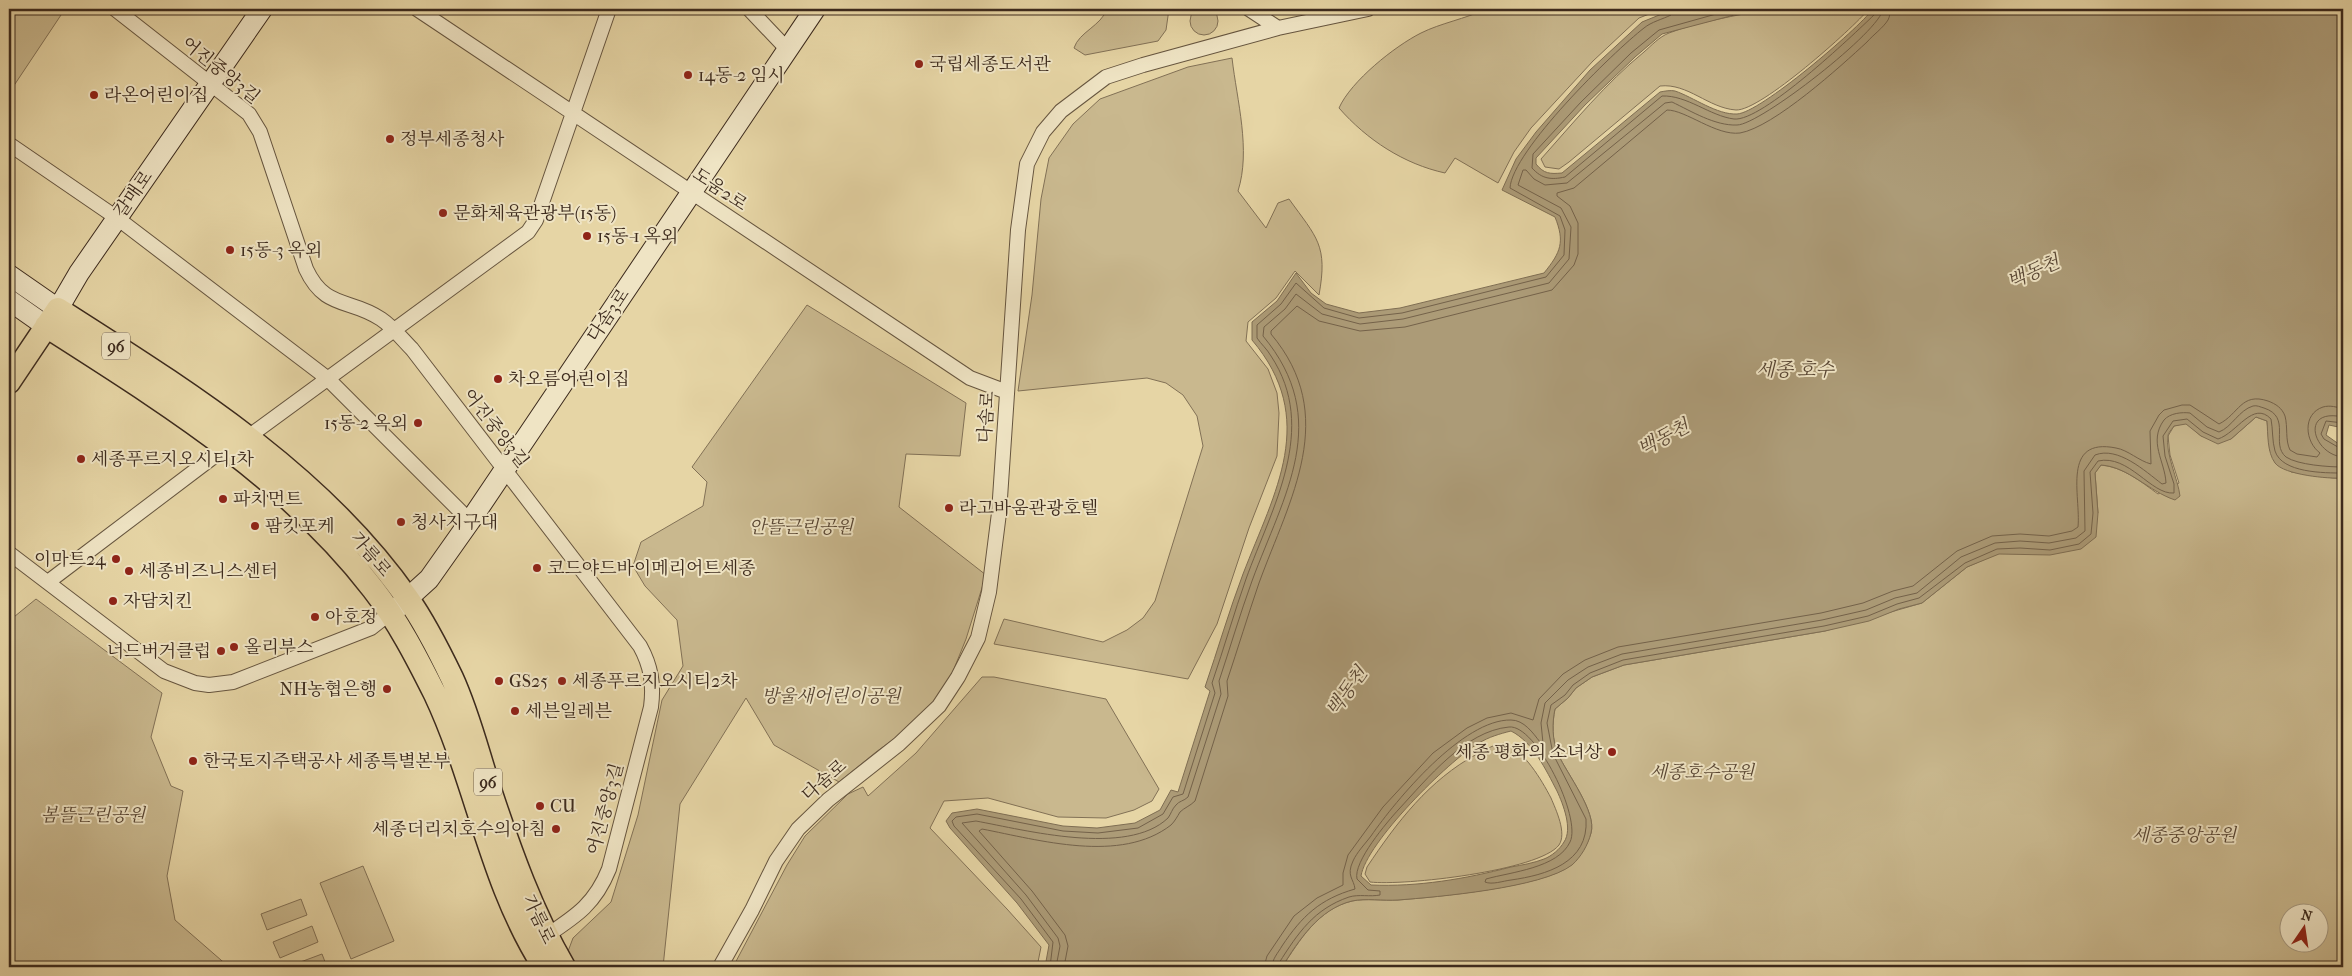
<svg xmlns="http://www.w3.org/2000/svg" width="2352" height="976" font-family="'IM FELL French Canon','Noto Serif KR',serif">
<rect width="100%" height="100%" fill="#e6d5a5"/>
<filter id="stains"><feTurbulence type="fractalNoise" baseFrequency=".004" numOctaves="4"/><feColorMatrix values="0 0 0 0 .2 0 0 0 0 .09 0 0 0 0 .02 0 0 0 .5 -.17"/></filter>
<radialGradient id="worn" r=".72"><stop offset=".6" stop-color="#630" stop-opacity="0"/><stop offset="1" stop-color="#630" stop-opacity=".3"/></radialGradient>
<path fill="#c9b88e" stroke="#827156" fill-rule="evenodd" d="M1190 21a14 14 0 1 1 28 0a14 14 0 1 1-28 0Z
M9,9H65L9,93Z
M1107,9H1169L1166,30L1158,41L1085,55L1074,48C1079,32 1101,26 1107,9Z
M1486,9H1662L1639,18L1593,61L1531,128L1514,152L1498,183L1455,158L1445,173C1404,164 1367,140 1339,108C1351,81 1395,46 1421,33C1441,23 1465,19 1486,9Z
M1768,9H1869C1852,29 1761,111 1736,110C1708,108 1688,83 1660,86L1569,162L1559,169L1545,167L1541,159C1574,122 1606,83 1644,52C1652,45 1659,37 1669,33C1700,21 1736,16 1768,9Z
M1232,58C1237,101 1251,150 1238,191L1266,228L1278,203L1289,199C1317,238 1328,245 1319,295L1295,271L1276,298L1248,322L1246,341L1268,369L1277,393L1279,413L1277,456L1249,528L1217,624L1188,679L994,644L1004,619L1103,642L1127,630L1143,618L1155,601L1203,446L1197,416L1183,395L1166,383L1147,378L1018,391L1032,295L1041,199L1049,158L1073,124L1100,99L1188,67Z
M807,305L966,403L960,456L906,454L899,507L986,575L966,639L939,706L876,752L839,782L774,745L746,698L680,804L663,967H576L567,954L573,938L611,902L638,815L662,700L683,666L677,620L645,586L633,566L641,542L703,506L707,482L692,467Z
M2256,417L2267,421L2270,451L2291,472L2333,478H2343V967H1282C1300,940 1318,909 1352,901C1366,898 1383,901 1398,900C1436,897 1544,887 1571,865C1581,856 1587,846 1591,833C1597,812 1567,774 1558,754C1552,740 1552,723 1555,709L1568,698L1576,688L1592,677L1624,665L1825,631L1922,603L1967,567L1999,553H2020L2098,513L2095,473L2101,465C2123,467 2140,481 2158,494L2179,483L2170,455L2168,436L2174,426L2186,423L2201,436L2231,439ZM2290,914H2320V944H2290Z
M36,599L162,693L151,737L171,786L183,791L167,876L175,920L229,967H9V621Z
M982,677H994L1106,699L1159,789L1152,801L1134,810L1106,818L1058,817L988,798L944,801L930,828L1007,909L1041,947L1037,967H733L787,865L805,836L848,794L863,787L868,796L916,753Z
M1505,743C1525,752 1541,779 1551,798C1556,810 1567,833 1559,845C1539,871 1403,886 1370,882L1365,874L1367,867C1397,822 1429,780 1477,754C1487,749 1494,744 1505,743Z
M363,866L394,941L351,959L320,883Z
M301,899L307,915L267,930L261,914Z
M312,926L318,942L280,958L273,942Z
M322,954L327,967H287Z"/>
<path fill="#ac9b77" stroke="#7f6e53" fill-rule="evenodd" d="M1674,9H1757L1662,34L1635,57L1585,105L1536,158V164C1544,174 1550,174 1562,173L1660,92C1665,91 1671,90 1675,91C1693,97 1717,115 1737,114C1760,113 1857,30 1873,9H2343V428L2329,425L2326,435L2343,447V478C2329,479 2284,475 2275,463C2267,452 2268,434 2267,421L2256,417L2231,439L2218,444L2201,436L2186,424L2174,426C2172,429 2168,433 2168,436C2165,453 2178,479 2180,496L2175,500C2148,491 2129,467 2101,465L2095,473L2098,513L2096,537L2081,549L2050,555L1999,554L1967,567L1922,603L1899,609L1869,621L1825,631L1624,665L1592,677L1576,688L1568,698L1555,709C1552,723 1552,740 1558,754C1567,774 1597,812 1591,833C1588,845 1581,857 1572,865C1542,888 1437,897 1398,900C1383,901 1366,898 1352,901C1319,909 1299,940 1282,967H1045L1049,945L1017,903L950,828L946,821L952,813L977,809L1063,826L1097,828L1135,823L1160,810L1171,790L1178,792L1210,691L1205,687C1218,649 1229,611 1243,574C1275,491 1319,419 1252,340V322L1277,301L1296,273L1311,293L1326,304L1359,313L1400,308L1544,273C1561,252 1565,242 1555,217L1502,190L1516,159L1536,132L1590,70L1642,22ZM1511,731C1533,742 1546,770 1557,791C1563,804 1573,829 1564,842C1560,849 1552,856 1544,859C1534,863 1522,865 1511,867C1465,879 1418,887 1371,885L1361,876C1366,843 1448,761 1479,743C1489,737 1499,734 1511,731Z"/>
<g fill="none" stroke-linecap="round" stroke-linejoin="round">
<path stroke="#74624a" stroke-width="1" d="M1734,9L1659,30L1631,53L1581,102L1533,154L1532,168C1542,179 1551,180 1565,177L1662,96C1687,95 1710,116 1734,119C1762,122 1852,36 1874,15L1877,9
M2343,417C2299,407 2313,455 2343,457
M2343,423L2326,421L2321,434L2324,439L2343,450
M1050,967L1053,942L1021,899L954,826L952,821L956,817L977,814L1063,831L1098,833L1138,828L1163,814L1173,797L1183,794L1215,693L1212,683C1224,648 1234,613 1246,579C1272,507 1319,429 1271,356C1267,349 1261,344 1257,338V325L1281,304L1296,283L1324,308L1359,318L1402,313L1546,277L1564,255L1565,230L1560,216L1510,188C1512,151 1613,52 1644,28C1651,22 1663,19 1671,15L1674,9
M1056,967L1060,946L1058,938L1026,895L962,823L976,821C1025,830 1127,857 1168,818C1171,814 1172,809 1176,805C1179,801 1184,801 1188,797L1221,694L1219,681C1230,648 1240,614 1252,581C1284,494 1333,420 1263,336L1264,327L1285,309L1296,294L1322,314L1360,324L1403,319L1549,283L1569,259L1571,227L1561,208L1518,185L1523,170H1526L1534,179L1545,185L1567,183L1665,103L1672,102C1691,111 1715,126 1737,125C1760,125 1882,30 1883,9
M1064,967L1068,946L1065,935L1032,891L979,831L982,829C1039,840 1121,864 1171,825C1175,821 1177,817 1180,812C1184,808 1190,806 1195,801L1228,696L1227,681C1238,648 1248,615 1259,583C1290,498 1340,416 1271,334V331L1297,306L1319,321L1360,331L1405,327L1552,290L1574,265L1578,254V223L1570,206L1557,196V193L1574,188L1667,110C1686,110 1716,136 1740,133C1774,127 1841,66 1867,42C1873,35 1883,28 1888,20C1890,16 1890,13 1890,9
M1264,967L1267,956L1294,916L1317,898L1343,885V873L1348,855L1383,807L1433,753L1467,728L1487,718L1511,713L1533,720L1539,699L1563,674L1585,660L1618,647L1821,613L1863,603L1893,591L1913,586L1957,551L1992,536L2020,534L2049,536L2072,531L2078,527C2081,496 2061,437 2116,448C2128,450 2139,461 2151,464L2150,431L2159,415L2164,410L2182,405H2190L2219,424C2239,414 2241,392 2268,401C2276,404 2282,408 2285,416C2288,427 2285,440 2290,450L2297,454L2317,457L2320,453C2305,442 2302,414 2323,407C2330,405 2337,407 2343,409
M1272,967C1272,959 1278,953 1282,946C1302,916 1320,899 1355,889C1354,879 1346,876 1353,861C1357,852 1365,844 1371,836C1396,800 1463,719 1511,720C1524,720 1533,733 1540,742L1543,743L1541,723L1545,703L1568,680L1588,667L1622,654L1822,620L1866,610L1895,598L1917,593L1961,557L1995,543L2020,541L2049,543L2076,538L2085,531L2084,471L2095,455C2118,446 2145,471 2162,484L2166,483C2165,461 2148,442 2164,420C2170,413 2182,412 2190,413L2207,427L2219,432C2232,427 2239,410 2253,406C2257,405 2260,407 2264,408C2292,417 2270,444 2286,457C2298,465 2329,467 2343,467
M1278,967L1279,963C1298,933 1314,909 1349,897C1359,894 1370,897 1380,895V891L1368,890L1357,879C1353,862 1387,822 1399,809C1427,779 1465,731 1509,727C1536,724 1582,818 1570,842C1558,868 1511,872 1486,879L1485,882C1492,885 1503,881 1511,880C1546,875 1589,863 1586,819L1553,754L1547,723L1551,705L1565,695L1573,685L1590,673L1623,660L1824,626L1868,616L1897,604L1919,598L1965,563L1997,549L2020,548L2050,550L2079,544L2091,534L2093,513L2090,472L2098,461C2129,454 2151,495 2174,493V484L2165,456L2163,436L2173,421L2187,419L2203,432L2218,439C2237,433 2253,400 2271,419C2273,429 2272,441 2275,451C2282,473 2324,473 2343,473"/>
<g stroke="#66553f" stroke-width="16">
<path id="street" d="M115,9L249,114L260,132L306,269C325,310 350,298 381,319C393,327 402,339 412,349L640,646C651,666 654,684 651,707L609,869C595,904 576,916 546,936
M417,9L970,378L1007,392
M749,9L787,49
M1249,9L1278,28
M9,144L117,218L327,378L470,521
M248,437L528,232L536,220L609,9
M9,553L164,671L195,683L209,685L233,682L371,628L390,613
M48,582L225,448
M720,967L752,910L776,861L798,829L828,800L899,744L939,706L958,677L978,638L989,592L999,513L1018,230L1027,164L1043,132L1061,111L1106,77L1143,65L1278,28L1368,9"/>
</g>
<g stroke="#3c2a1d" stroke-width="22">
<path id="secondary" d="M9,275L58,309L79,273L262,9
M9,300L46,326
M396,609L429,579L470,521L815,9"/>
</g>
<g stroke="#3c2a1d" stroke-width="25">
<path id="primary" d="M46,326C163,401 287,477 373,589C398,621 417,658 435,694C477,783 490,883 544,967
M9,382L58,309C186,391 320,473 408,599C425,623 439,651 452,678C469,715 478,754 491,793C511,853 532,912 564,967"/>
</g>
<use href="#street" stroke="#efe4c4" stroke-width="14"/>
<use href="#secondary" stroke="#efe4c4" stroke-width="20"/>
<use href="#primary" stroke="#e6d5a5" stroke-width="22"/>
</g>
<g fill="#8f2418" stroke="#efe4c4" stroke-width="2">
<circle cx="919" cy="64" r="5"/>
<circle cx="688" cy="75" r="5"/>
<circle cx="94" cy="95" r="5"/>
<circle cx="390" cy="139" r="5"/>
<circle cx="443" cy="213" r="5"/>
<circle cx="587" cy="236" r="5"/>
<circle cx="230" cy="250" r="5"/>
<circle cx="498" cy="379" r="5"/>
<circle cx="418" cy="423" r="5"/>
<circle cx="81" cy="459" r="5"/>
<circle cx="223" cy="499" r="5"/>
<circle cx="949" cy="508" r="5"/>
<circle cx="401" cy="522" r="5"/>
<circle cx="255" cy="526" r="5"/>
<circle cx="116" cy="559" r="5"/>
<circle cx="537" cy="568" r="5"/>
<circle cx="129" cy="571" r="5"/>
<circle cx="113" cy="601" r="5"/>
<circle cx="315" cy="617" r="5"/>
<circle cx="234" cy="647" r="5"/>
<circle cx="221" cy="651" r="5"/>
<circle cx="499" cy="681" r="5"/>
<circle cx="562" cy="681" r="5"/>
<circle cx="387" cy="689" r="5"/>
<circle cx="515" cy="711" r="5"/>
<circle cx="1612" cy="752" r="5"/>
<circle cx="193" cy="761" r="5"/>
<circle cx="540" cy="806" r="5"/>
<circle cx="556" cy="829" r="5"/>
</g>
<g text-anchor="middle" stroke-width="4" stroke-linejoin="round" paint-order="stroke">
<g fill="#efe4c4" stroke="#72624f" stroke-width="1">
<rect x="102" y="332.5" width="28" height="27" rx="4"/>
<rect x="474" y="768.5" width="28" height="27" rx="4"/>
</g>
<g font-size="16" font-weight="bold" fill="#3c2a1d">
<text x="116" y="352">96</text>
<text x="488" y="788">96</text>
</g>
<g font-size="18" fill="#3c2a1d" stroke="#efe4c4" text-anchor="start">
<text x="929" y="70">국립세종도서관</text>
<text x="698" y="81">14동-2 임시</text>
<text x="104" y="101">라온어린이집</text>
<text x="400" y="145">정부세종청사</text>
<text x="453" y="219">문화체육관광부(15동)</text>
<text x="597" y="242">15동-1 옥외</text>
<text x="240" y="256">15동-3 옥외</text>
<text x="508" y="385">차오름어린이집</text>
<text x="408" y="429" text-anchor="end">15동-2 옥외</text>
<text x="91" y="465">세종푸르지오시티1차</text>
<text x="233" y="505">파치먼트</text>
<text x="959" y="514">라고바움관광호텔</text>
<text x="411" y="528">청사지구대</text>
<text x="265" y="532">팜킷포케</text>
<text x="106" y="565" text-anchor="end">이마트24</text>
<text x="547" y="574">코드야드바이메리어트세종</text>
<text x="139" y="577">세종비즈니스센터</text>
<text x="123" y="607">자담치킨</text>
<text x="325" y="623">아호정</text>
<text x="244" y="653">올리부스</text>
<text x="211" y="657" text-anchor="end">너드버거클럽</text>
<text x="509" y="687">GS25</text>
<text x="572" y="687">세종푸르지오시티2차</text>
<text x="377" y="695" text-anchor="end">NH농협은행</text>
<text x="525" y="717">세븐일레븐</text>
<text x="1602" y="758" text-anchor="end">세종 평화의 소녀상</text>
<text x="203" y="767">한국토지주택공사 세종특별본부</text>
<text x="550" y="812">CU</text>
<text x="546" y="835" text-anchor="end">세종더리치호수의아침</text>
</g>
<g font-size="18" fill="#3c2a1d" stroke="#efe4c4">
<text transform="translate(221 70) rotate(39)" y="6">어진중앙3길</text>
<text transform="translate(720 189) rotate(34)" y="6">도움2로</text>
<text transform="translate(133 194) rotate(-55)" y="6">갈매로</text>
<text transform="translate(608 315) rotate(-56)" y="6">다솜3로</text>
<text transform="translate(986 417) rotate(-86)" y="6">다솜로</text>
<text transform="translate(496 428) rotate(52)" y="6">어진중앙3길</text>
<text transform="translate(371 554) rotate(50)" y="6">가름로</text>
<text transform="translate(824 780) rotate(-41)" y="6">다솜로</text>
<text transform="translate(605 809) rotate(-75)" y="6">어진중앙3길</text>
<text transform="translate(539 919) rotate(65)" y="6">가름로</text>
</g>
<g font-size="18" font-style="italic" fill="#584634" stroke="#efe4c4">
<text x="801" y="533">안뜰근린공원</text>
<text x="831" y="702">방울새어린이공원</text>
<text x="1702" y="778">세종호수공원</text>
<text x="93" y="821">봄뜰근린공원</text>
<text x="2184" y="841">세종중앙공원</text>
</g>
<g font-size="19" font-style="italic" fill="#584634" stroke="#efe4c4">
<text transform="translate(2033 271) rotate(-24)" y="7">백동천</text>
<text x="1795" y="376">세종 호수</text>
<text transform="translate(1663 437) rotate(-28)" y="7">백동천</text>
<text transform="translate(1346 691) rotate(-54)" y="7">백동천</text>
</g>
</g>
<rect width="2352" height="976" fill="none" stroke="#e6d5a5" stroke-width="30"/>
<rect x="10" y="10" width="2332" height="956" fill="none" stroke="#3c2a1d" stroke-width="2.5"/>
<rect x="15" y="15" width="2322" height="946" fill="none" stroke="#3c2a1d"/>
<g transform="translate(2304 928) rotate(13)"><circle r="24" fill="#efe4c4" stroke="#a79a81"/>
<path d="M0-4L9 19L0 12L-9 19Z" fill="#8f2418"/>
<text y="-8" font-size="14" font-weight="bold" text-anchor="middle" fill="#3c2a1d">N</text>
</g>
<rect width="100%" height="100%" filter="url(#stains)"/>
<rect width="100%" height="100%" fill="url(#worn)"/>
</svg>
